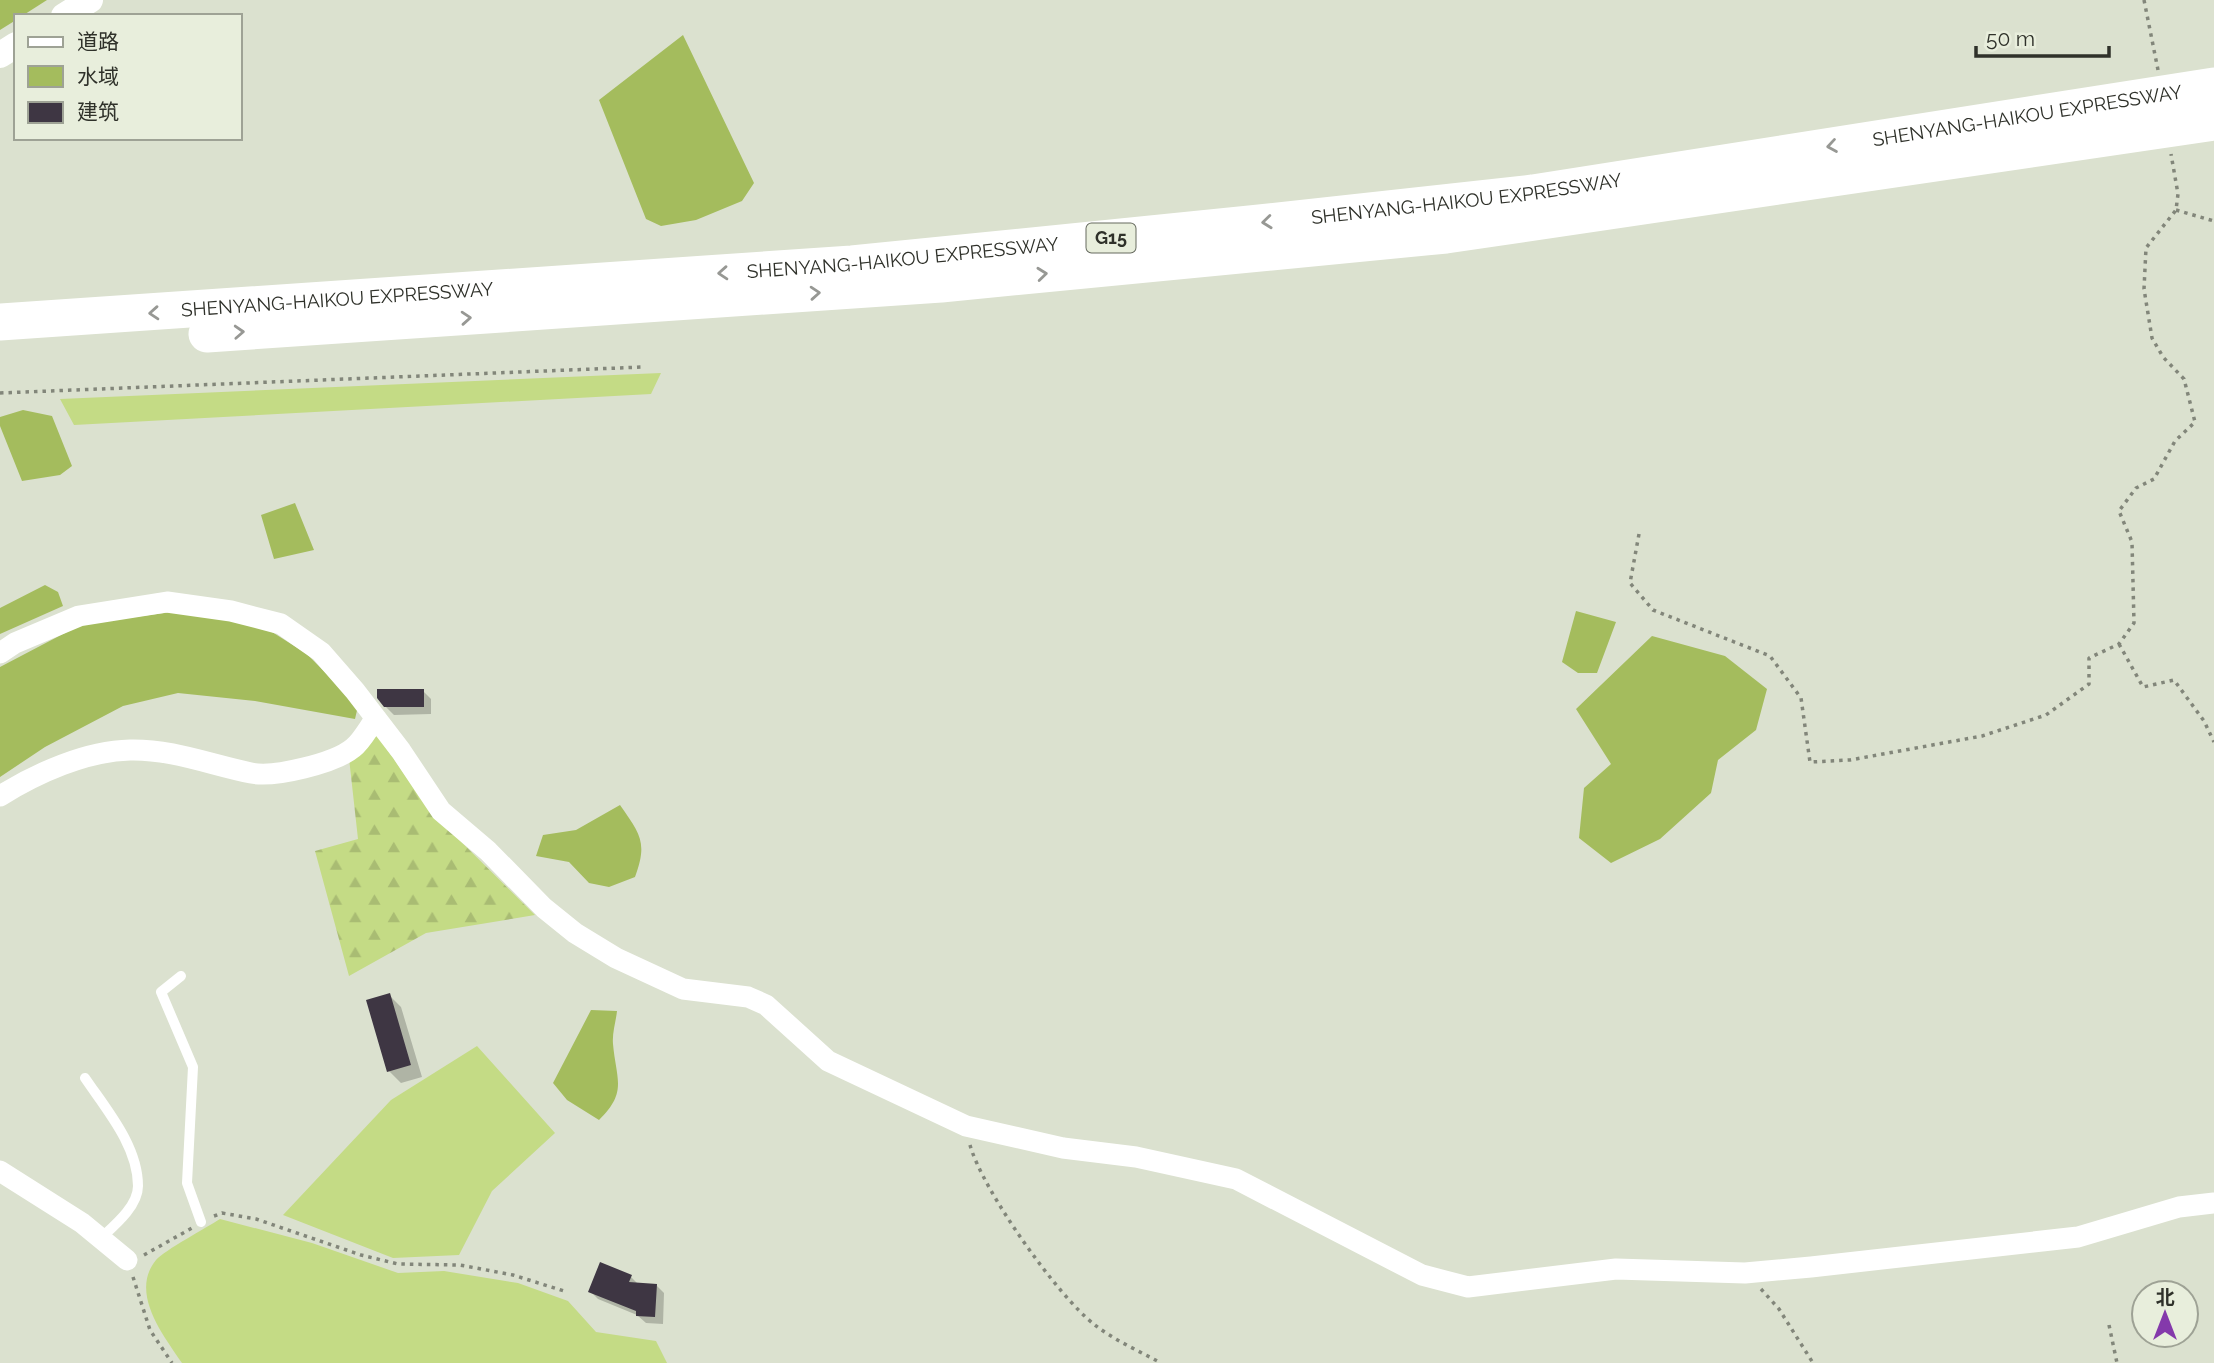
<svg xmlns="http://www.w3.org/2000/svg" width="2214" height="1363" font-family="Raleway,'Noto Sans SC',sans-serif">
<defs>
<pattern id="forest-firs" width="22" height="20" patternUnits="userSpaceOnUse" patternTransform="scale(1.75)"><rect width="22" height="20" fill="#c4db85"/><path d="M5 1l3.5 6h-7zM16 11l3.5 6h-7z" fill="#a9bc73"/></pattern>
</defs>
<rect width="100%" height="100%" fill="#dbe1cf"/>
<path fill="#c4db85" d="M661,373L651,394L74,425L60,399Z
M477,1046L555,1133L492,1191L459,1255L393,1258L283,1215L391,1100Z
M220,1219L312,1243L398,1273L444,1271L518,1283L568,1301L596,1332L656,1341L667,1363H182C164,1336 129,1293 156,1260C165,1250 206,1228 220,1219Z"/>
<path fill="url(#forest-firs)" d="M377,735L431,812L535,915L426,933L349,976L315,851L358,839L349,758Z"/>
<path fill="#a4bc5d" d="M0,0H47L22,16H16V20L0,30Z
M683,35L754,183L742,201L696,220L661,226L646,219L599,100Z
M23,410L52,416L72,466L60,475L22,481L0,426V417Z
M295,503L314,550L274,559L261,515Z
M45,585L58,592L63,606L0,634V608Z
M1576,611L1616,622L1597,673H1578L1562,662Z
M172,612L261,625L307,654L358,706L355,719L255,701L178,693L123,706L45,747L0,777V667L82,624Z
M1652,636L1725,656L1767,689L1756,730L1718,760L1711,793L1660,839L1611,863L1579,838L1584,788L1611,764L1576,709Z
M620,805C640,834 648,842 635,877L609,887L589,883L569,862L536,856L543,835L576,830Z
M591,1010L617,1011C616,1021 612,1033 613,1044C616,1079 628,1092 599,1120L567,1100L553,1083Z"/>
<path fill="#0003" d="M423,691L431,699V714L394,715L385,706Z
M389,995L401,1007L422,1077L401,1083L389,1071Z
M631,1277L639,1285H656L664,1293L663,1324L646,1323L637,1315L598,1299L590,1291Z"/>
<path fill="#3e3643" d="M377,689H424V707H384L377,698Z
M390,993L411,1065L387,1072L366,1000Z
M600,1262L632,1275L629,1282L657,1284L655,1317L636,1316V1311L588,1292Z"/>
<g fill="none" stroke-linecap="round" stroke-linejoin="round">
<path stroke="#82867a" stroke-width="3.5" stroke-dasharray="3.5 5" stroke-linecap="butt" d="M2144,0L2158,70
M2176,210L2214,221
M0,393L643,367
M1639,534L1630,583L1653,610L1770,656L1801,698L1810,762L1850,760L1982,736L2046,715L2089,684V658L2119,644L2134,623L2132,542L2119,511L2136,488L2154,479L2175,441L2195,422L2184,379L2163,357L2152,338L2144,289L2146,248L2176,210L2178,194L2171,154
M2119,644L2143,687L2174,680L2204,721L2214,742
M970,1145C982,1189 1058,1297 1095,1325C1114,1340 1139,1351 1161,1363
M214,1216L222,1213L256,1219L361,1255L398,1264L460,1265L513,1275L564,1291
M144,1255L192,1228
M133,1277L150,1330L172,1363
M1761,1289L1779,1309L1813,1363
M2109,1325L2117,1363"/>
<path stroke="#fff" stroke-width="10" d="M181,976L161,992L193,1067L187,1183L201,1222
M85,1078C106,1109 138,1146 138,1186C138,1206 115,1225 101,1238"/>
<path stroke="#fff" stroke-width="21" d="M0,653L15,643L79,616L167,602L231,611L281,624L321,652L355,691L401,751L441,811L488,851L544,908L575,933L616,958L683,989L748,997L766,1005L828,1061L966,1126L1063,1148L1136,1157L1236,1179L1422,1275L1468,1287L1616,1269L1745,1273L1811,1267L2078,1237L2179,1207L2214,1203
M0,796C37,773 86,751 130,750C172,749 211,765 251,773C274,778 335,763 353,748C362,741 369,727 376,718
M0,1171L82,1223L127,1260"/>
<path stroke="#fff" stroke-width="26" d="M64,16L90,0
M0,55L16,45"/>
<g stroke="#fff" stroke-width="37">
<path id="s1" d="M0,322L852,264L1250,224L1533,193L2214,86"/>
<path d="M207,334L941,284L1446,235L2214,122"/>
</g>
</g>
<defs><path id="oneway-chevron" d="M-2-3.5L2.5 0L-2 3.5" fill="none" stroke-width="1.6" stroke-linecap="round" stroke-linejoin="round" transform="scale(1.75)"/></defs>
<g stroke="#979894">
<use href="#oneway-chevron" transform="translate(1832 146) rotate(171)"/>
<use href="#oneway-chevron" transform="translate(1267 222) rotate(174)"/>
<use href="#oneway-chevron" transform="translate(723 273) rotate(176)"/>
<use href="#oneway-chevron" transform="translate(1042 274) rotate(-6)"/>
<use href="#oneway-chevron" transform="translate(815 293) rotate(-4)"/>
<use href="#oneway-chevron" transform="translate(154 313) rotate(176)"/>
<use href="#oneway-chevron" transform="translate(466 318) rotate(-4)"/>
<use href="#oneway-chevron" transform="translate(239 332) rotate(-3)"/>
</g>
<g text-anchor="middle" stroke-width="7" stroke-linejoin="round" paint-order="stroke">
<rect fill="#e8eedc" stroke="#666a5f" stroke-width="2" x="1086.5" y="223.5" width="49" height="29" rx="5"/>
<g font-size="18" font-weight="bold" fill="#2f312a">
<text x="1111" y="244">G15</text>
</g>
<g font-size="19" fill="#2f312a" stroke="#e8eedc">
<text dy="7" stroke="none"><textPath href="#s1" startOffset="2039">SHENYANG-HAIKOU EXPRESSWAY</textPath></text>
<text dy="7" stroke="none"><textPath href="#s1" startOffset="1472">SHENYANG-HAIKOU EXPRESSWAY</textPath></text>
<text dy="7" stroke="none"><textPath href="#s1" startOffset="905">SHENYANG-HAIKOU EXPRESSWAY</textPath></text>
<text dy="7" stroke="none"><textPath href="#s1" startOffset="338">SHENYANG-HAIKOU EXPRESSWAY</textPath></text>
</g>
</g>
<rect x="14" y="14" width="228" height="126" fill="#e8eedc" stroke="#9ea295" stroke-width="2"/>
<rect x="28" y="37" width="35" height="10" fill="#ffffff" stroke="#9ea295" stroke-width="2"/>
<text x="77" y="49" font-size="21" fill="#2f312a">道路</text>
<rect x="28" y="66" width="35" height="21" fill="#a4bc5d" stroke="#9ea295" stroke-width="2"/>
<text x="77" y="84" font-size="21" fill="#2f312a">水域</text>
<rect x="28" y="102" width="35" height="21" fill="#3e3643" stroke="#9ea295" stroke-width="2"/>
<text x="77" y="119" font-size="21" fill="#2f312a">建筑</text>
<g transform="translate(2165 1314)"><circle r="33" fill="#e8eedc" stroke="#9ea295" stroke-width="2"/>
<path d="M0-5L12 26L0 18L-12 26Z" fill="#8439ab"/>
<text y="-10" font-size="19" font-weight="bold" text-anchor="middle" fill="#2f312a">北</text>
</g>
<path d="M1976 46v10h133v-10" fill="none" stroke="#2f312a" stroke-width="3.5"/>
<text x="1986" y="46" font-size="21" fill="#2f312a" stroke="#e8eedc" stroke-width="5" paint-order="stroke">50 m</text>
</svg>
